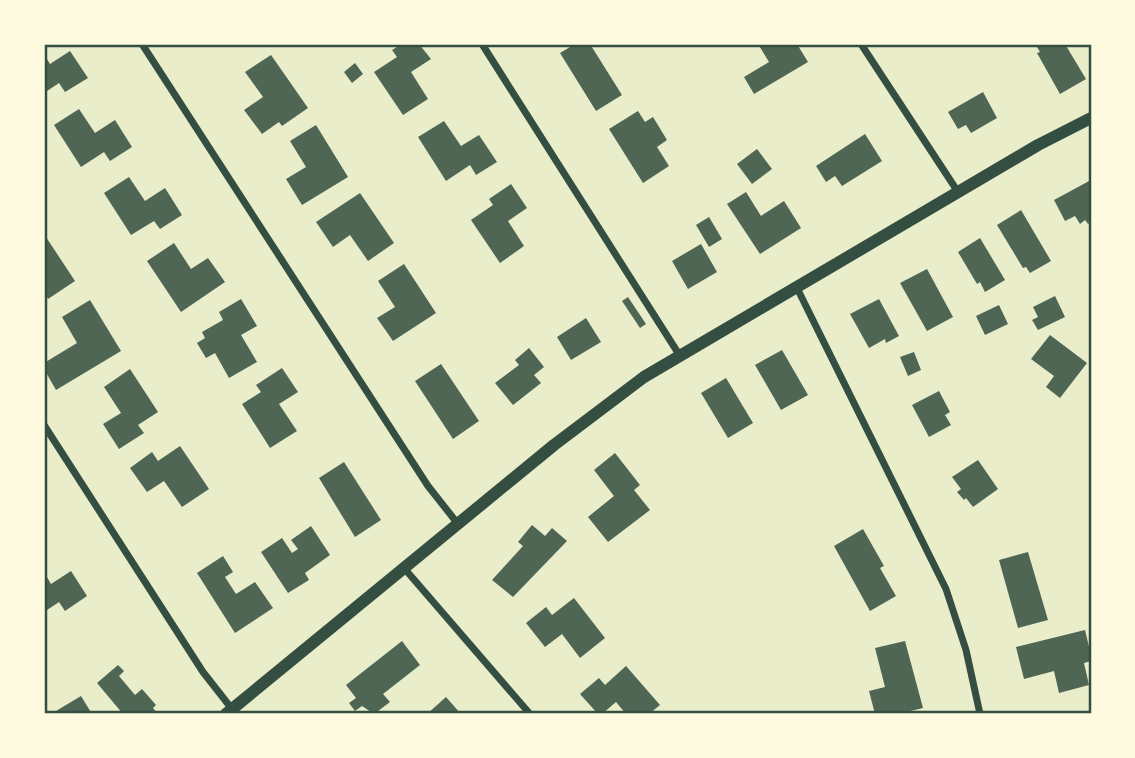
<svg xmlns="http://www.w3.org/2000/svg" width="1135" height="758" font-family="Signika,sans-serif">
<rect width="100%" height="100%" fill="#e9edc9"/>
<path fill="#4f6655" d="M402,44H419L431,59L411,72L428,99L403,115L374,72L397,57L392,50Z
M575,44H590L622,95L596,111L560,53Z
M758,44H797L808,62L754,94L744,77L769,62Z
M1035,44H1065L1086,79L1060,94L1037,53L1040,52Z
M70,51L88,78L65,92L59,83L44,93V54L50,64Z
M271,55L308,108L282,126L279,122L262,134L244,110L263,97L245,72Z
M355,63L363,74L352,83L344,72Z
M983,92L997,118L971,133L966,125L958,129L948,112Z
M79,109L95,133L115,120L132,147L110,161L104,152L81,167L54,125Z
M638,111L645,122L653,117L667,140L657,147L669,166L643,183L609,129Z
M444,121L461,146L479,135L497,162L476,175L470,165L446,181L418,137Z
M316,125L348,177L302,205L286,179L306,167L290,141Z
M865,134L882,161L842,186L835,176L826,182L816,166Z
M757,149L772,169L752,184L737,164Z
M129,177L145,201L165,188L182,215L160,229L154,221L131,235L104,193Z
M1091,180V222L1088,224L1085,220L1080,224L1075,216L1065,221L1054,200Z
M511,184L527,208L508,221L524,246L500,263L471,220L493,205L489,199Z
M746,192L761,216L784,201L801,228L760,254L727,204Z
M360,193L394,243L368,261L350,235L333,247L316,222Z
M1021,210L1051,261L1030,273L1026,267L1023,268L997,225Z
M709,217L722,239L709,247L696,225Z
M44,234L75,281L48,299L44,292Z
M980,238L1005,280L985,292L980,282L977,284L958,252Z
M174,243L191,269L208,258L225,282L181,312L147,261Z
M701,244L717,272L688,289L672,261Z
M404,264L436,313L393,341L377,318L395,307L378,281Z
M927,269L953,317L927,331L900,283Z
M1055,296L1065,317L1038,330L1032,320L1038,317L1033,307Z
M628,297L646,324L640,328L622,301Z
M241,299L257,326L241,335L257,362L229,378L215,353L206,358L197,343L205,338L202,332L223,320L219,312Z
M879,299L899,336L886,343L885,339L869,348L850,314Z
M90,300L121,351L56,390L44,369V363L77,343L62,317Z
M999,305L1008,324L985,335L976,316Z
M586,318L601,342L571,360L557,337Z
M1050,335L1087,363L1060,398L1046,387L1054,376L1031,359Z
M529,348L544,367L534,375L541,383L513,405L495,383L519,365L515,360Z
M782,350L808,395L781,410L755,365Z
M914,352L921,370L908,376L900,357Z
M441,364L479,421L453,439L415,381Z
M282,368L298,392L279,404L297,431L270,448L242,404L261,392L256,385Z
M130,369L158,412L138,425L144,433L119,449L103,424L121,413L104,387Z
M726,378L753,423L728,438L701,393Z
M939,391L950,412L945,415L951,425L929,437L912,405Z
M180,446L209,489L182,507L164,481L147,492L130,468L152,452L158,461Z
M615,453L640,485L634,490L650,510L608,542L588,517L614,496L594,470Z
M978,460L998,489L973,507L966,498L964,500L957,492L961,489L952,477Z
M344,462L381,520L355,537L319,478Z
M532,525L545,536L552,528L567,541L513,597L492,580L523,546L518,542Z
M311,526L330,555L305,573L309,580L288,593L261,552L282,538L292,553L298,549L291,540Z
M863,529L884,566L880,568L896,596L870,611L834,546Z
M1028,552L1048,620L1018,628L999,560Z
M223,556L233,572L225,577L236,594L255,582L273,608L235,633L197,573Z
M71,571L87,596L65,611L59,602L44,612V572L51,584Z
M574,598L605,638L580,658L562,634L545,647L526,623L546,607L552,615Z
M1085,630L1091,655V661L1084,663L1089,685L1059,693L1054,671L1024,679L1016,647Z
M402,641L420,665L383,694L390,702L374,714L362,706L355,711L349,703L356,698L346,685Z
M905,641L923,708L898,714H875L869,691L885,687L875,648Z
M118,665L124,671L119,676L135,695L142,689L156,705L153,708L158,714H123L97,683Z
M626,666L660,705L649,714H626L616,702L602,714H598L580,694L599,678L605,685Z
M81,696L92,714H51Z
M446,697L461,714H427Z"/>
<g fill="none" stroke-linecap="round" stroke-linejoin="round">
<path stroke="#344e41" stroke-width="7" d="M142,44L428,486L458,524
M482,44L680,356
M861,44L958,192
M797,288L946,589L966,650L980,714
M44,425L203,672L232,709
M404,568L530,714"/>
<path stroke="#344e41" stroke-width="12" d="M226,714L554,445L644,377L1038,145L1091,118"/>
</g>
<rect width="1135" height="758" fill="none" stroke="#fefae0" stroke-width="91"/>
<rect x="46" y="46" width="1044" height="666" fill="none" stroke="#344e41" stroke-width="2.5"/>
</svg>
